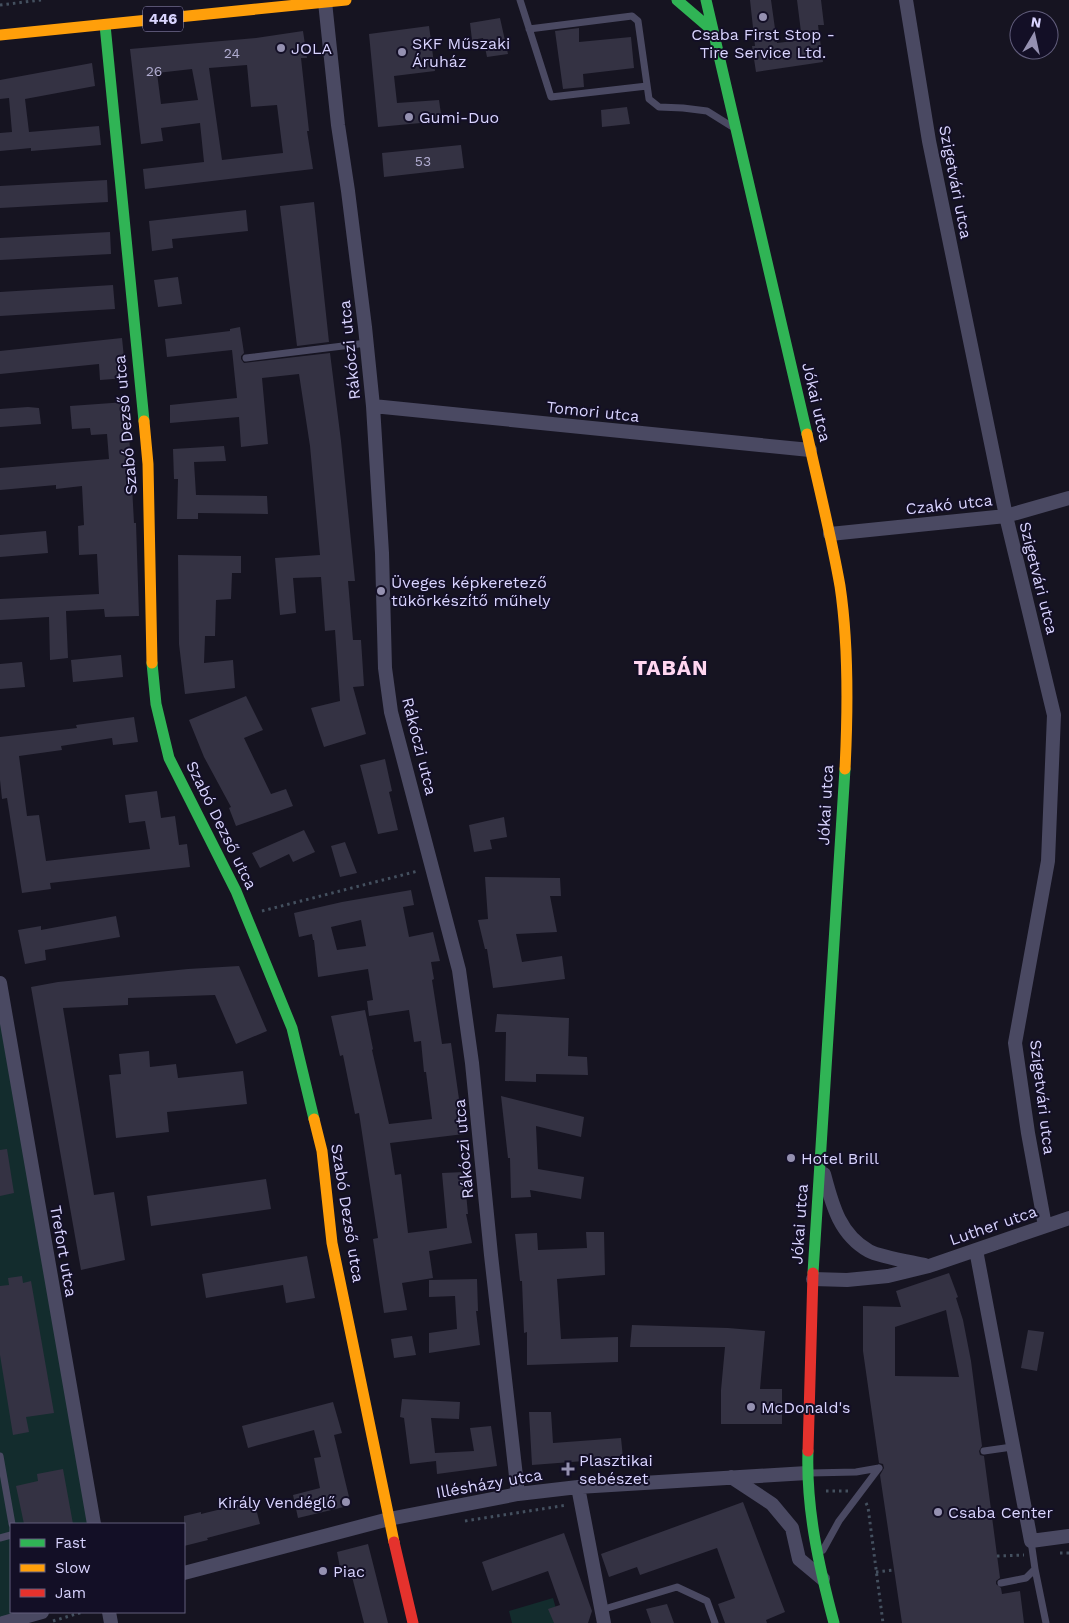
<svg xmlns="http://www.w3.org/2000/svg" width="1069" height="1623" font-family="'Work Sans',sans-serif">
<rect width="100%" height="100%" fill="#161421"/>
<path fill="#132c2d" d="M0,1006L90,1524H11V1612H30L0,1620Z
M553,1598L560,1623H512L509,1611Z"/>
<path fill="#343243" fill-rule="evenodd" d="M750,0H771L777,43L802,40L797,0H821L824,25H818L823,62L756,72L752,46H755Z
M500,18L508,54L487,57L483,38L472,40L470,23Z
M429,26L435,71L394,76L397,103L439,100L442,121L378,127L369,34Z
M579,28V42L631,37L634,68L583,74L584,87L563,89L555,31Z
M303,31L307,58H301L309,131H307L313,169L145,189L143,169L204,162L200,123L161,128L163,141L141,144L130,49L256,38ZM247,65L251,107L277,105L283,153L222,160L209,68ZM192,69L198,100L161,104L157,73Z
M92,63L95,86L25,99L29,132L99,126L101,145L31,151V148L0,151V133L12,132L9,98L0,99V80Z
M627,107L630,124L602,127L601,110Z
M461,145L464,168L384,177L382,153Z
M107,180L108,202L0,208V186Z
M314,202L329,342L297,346L280,206Z
M246,210L248,231L172,239L173,248L152,251L149,221Z
M110,232L111,254L0,260V238Z
M178,277L182,304L158,307L154,280Z
M113,285L115,309L0,316V292Z
M240,327L244,353L241,356V359L244,363L330,353L341,441L355,581H348L353,640H361L364,686L353,687L366,734L324,747L311,708L340,701L335,630L325,631L321,577L293,578L296,613L280,615L275,558L320,555L310,446L299,374L262,378L268,444L241,447L239,417L170,423V405L237,398L232,350L167,357L165,339L230,331V329Z
M122,338L126,378L100,380L99,364L0,374V351Z
M126,402L130,448H127L130,487L132,486L134,523H136L139,616L105,617L104,609L66,611L68,658L50,660L49,617L0,620V599L99,594L97,554L79,555L78,526L84,525L82,486L56,489V485L0,490V468L109,459L107,434L91,435L90,428L72,429L70,406Z
M28,407L39,408L41,424L0,427V409Z
M224,446L226,461L194,462L196,495L267,496L268,514L198,513V519H177L178,479H174L173,449Z
M46,531L48,553L0,557V535Z
M178,555L241,556V573H232L231,599L216,600L215,636H205L204,663L233,660L235,688L185,694L179,644Z
M121,655L123,677L73,682L71,660Z
M22,662L25,687L0,689V664Z
M246,696L263,730L244,738L271,794L286,789L293,806L236,826L229,808L231,807L204,757L189,720Z
M134,717L138,742L113,745L112,738L61,746L62,750L19,756L27,816L39,815L46,861L150,849L145,821L129,823L125,795L157,791L161,818L175,816L179,845L187,844L190,867L50,883L51,889L22,893L7,798L2,799L0,780V737L77,728L76,725Z
M385,759L392,791L389,792L398,830L378,834L360,765Z
M504,817L507,837L490,840L492,849L474,852L469,825Z
M304,830L315,852L293,862L289,854L260,868L252,853Z
M345,842L357,873L340,877L331,846Z
M485,877L560,878L561,896H550L557,932L516,934L522,962L562,956L565,979L493,988L487,949H485L478,920L488,919Z
M411,890L414,905L403,907L409,937L433,932L440,961L431,962L434,979L432,980L442,1044L451,1043L464,1134L390,1143L395,1175L401,1174L408,1233L447,1228L442,1173L464,1172L468,1214H466L472,1243L429,1251L433,1278L402,1283L407,1310L384,1313L373,1239L378,1238L359,1113L355,1114L343,1055L340,1056L331,1016L365,1010L373,1049L372,1050L389,1124L432,1119L426,1072H424L421,1041L414,1042L409,1010L369,1016L367,1001L373,1000L368,969L318,977L314,940H313L312,934L299,937L294,913L342,902ZM361,920L366,946L337,950L331,927Z
M116,916L120,937L45,950L46,960L25,964L18,930L41,926V930Z
M239,966L267,1031L236,1044L215,995L128,998V1005L63,1008L94,1195L114,1192L125,1260L81,1270L31,987L58,982L188,969Z
M497,1014L569,1018L568,1056L587,1057L588,1075L536,1074V1082L505,1081L506,1032H495Z
M149,1051L150,1067L176,1064L178,1078L243,1071L247,1104L167,1112L169,1132L116,1138L109,1075L121,1074L119,1054Z
M501,1096L584,1117L581,1137L536,1126L538,1169L584,1177L581,1199L530,1190L531,1197L511,1198L510,1158H508Z
M7,1149L14,1193L0,1196V1150Z
M266,1179L271,1209L151,1226L147,1196Z
M586,1232H604L605,1275L557,1279L561,1339L618,1337V1362L527,1365V1332L524,1333L522,1281H520L515,1234L537,1233L538,1250L587,1248Z
M307,1256L315,1298L286,1303L283,1285L206,1298L202,1274Z
M949,1273L958,1297L956,1298L963,1320L971,1361L982,1446L979,1451L980,1455L984,1456L1000,1578L996,1581V1584L1001,1588L1002,1594L1020,1591L1024,1623H902L880,1475L884,1468L883,1464L879,1463L863,1351V1306L901,1307L896,1291ZM946,1310L959,1377L895,1376V1327Z
M22,1276L23,1283L31,1281L54,1413L26,1417L29,1432L13,1435L0,1355V1286L9,1285L8,1278Z
M477,1279L478,1311H476L480,1345L429,1353V1333L457,1329L455,1296L429,1297V1280Z
M632,1325L728,1328L765,1331L760,1389H782V1424H721V1390L725,1347H630Z
M1028,1330L1044,1332L1037,1371L1021,1368Z
M412,1336L416,1355L394,1358L391,1339Z
M402,1399L460,1402L459,1419L431,1418L435,1453L474,1451L470,1428L491,1426L497,1466L437,1474L436,1461L410,1464L404,1418L400,1417Z
M333,1402L342,1433L334,1435L350,1501L348,1506L298,1518L293,1495L320,1488L314,1458L321,1457L314,1430L248,1448L242,1426Z
M529,1412H551L553,1443L621,1438L623,1458L532,1465Z
M63,1469L73,1524H24L16,1486L38,1481L37,1474Z
M254,1501L260,1524L207,1538L208,1540L184,1546V1516L201,1512V1514Z
M743,1502L785,1612L766,1620L767,1623H725L718,1604L735,1598L717,1548L640,1575L637,1567L609,1577L601,1554Z
M564,1533L592,1611L588,1623H554L548,1609L560,1605L548,1571L492,1591L482,1562Z
M368,1544L388,1623H364L350,1569L341,1572L337,1552Z
M667,1604L674,1623H651L646,1609Z"/>
<g fill="none" stroke-linecap="round" stroke-linejoin="round">
<path stroke="#44505f" stroke-width="3" stroke-dasharray="2.5 4" stroke-linecap="butt" d="M0,5L41,0
M262,911L418,871
M826,1491H849
M866,1503L868,1507L883,1623
M465,1521L567,1505
M1060,1553H1069
M997,1556L1024,1555
M876,1572L894,1570
M53,1621L83,1612"/>
<path stroke="#4a4962" stroke-width="7" d="M520,0L551,97L647,86
M529,29L632,16L638,21L649,99L659,107L683,108L707,111L731,126
M246,358L367,343
M984,1451L1012,1447
M0,1456L12,1524
M810,1473L856,1472L879,1468
M0,1538L11,1535
M823,1550L839,1521L879,1468
M1035,1569L1046,1623
M1001,1583L1026,1578L1035,1569L1031,1541
M601,1610L677,1587L707,1601L715,1623"/>
<path stroke="#4a4962" stroke-width="14" d="M906,0L929,141L1006,516L1054,715L1048,861L1015,1043L1028,1133L1045,1226
M325,2L338,125L348,191L365,327L373,406L382,553L385,668L391,712L459,970L472,1063L491,1255L518,1494
M373,406L810,450
M830,534L1006,516L1069,498
M0,983L94,1524
M824,1174C832,1204 839,1234 869,1251C880,1257 912,1262 925,1265
M976,1250L1031,1541L1069,1536
M813,1279L847,1280L888,1276L929,1266L1069,1218
M731,1477L772,1504L792,1528L799,1559L823,1579
M578,1487L604,1623
M184,1573L389,1519L518,1494L578,1487L807,1473
M109,1612L111,1623
M3,1623L42,1612"/>
<path stroke="#30b455" stroke-width="11" d="M677,0L712,30
M706,0L807,434
M105,25L144,421
M152,663L156,704L169,758L236,891L292,1028L314,1119
M813,1273L845,769
M808,1451C806,1509 819,1567 834,1623"/>
<path stroke="#ff9f0a" stroke-width="11" d="M0,35L346,0
M144,421L148,464L152,663
M807,434C818,484 831,535 840,586C849,646 848,709 845,769
M314,1119L322,1151L332,1243L394,1542"/>
<path stroke="#e5322d" stroke-width="11" d="M808,1451L813,1273
M394,1542L413,1623"/>
</g>
<g fill="#9591b1" stroke="#130f26" stroke-width="2">
<circle cx="763" cy="17" r="5"/>
<circle cx="281" cy="48" r="5"/>
<circle cx="402" cy="52" r="5"/>
<circle cx="409" cy="117" r="5"/>
<circle cx="381" cy="591" r="5"/>
<circle cx="791" cy="1158" r="5"/>
<circle cx="751" cy="1407" r="5"/>
<path d="M565.5 1461.5h5v5h5v5h-5v5h-5v-5h-5v-5h5z"/>
<circle cx="346" cy="1502" r="5"/>
<circle cx="938" cy="1512" r="5"/>
<circle cx="323" cy="1571" r="5"/>
</g>
<g text-anchor="middle" stroke-width="4" stroke-linejoin="round" paint-order="stroke">
<g font-size="14" fill="#b0acd0">
<text x="232" y="58">24</text>
<text x="154" y="76">26</text>
<text x="423" y="166">53</text>
</g>
<rect fill="#130f26" stroke="#9e99be" stroke-width="1" x="143" y="6.5" width="40" height="25" rx="4"/>
<g font-size="15" font-weight="bold" fill="#d9d4ff">
<text x="163" y="24">446</text>
</g>
<g font-size="16" fill="#d9d4ff" stroke="#130f26" text-anchor="start">
<text x="763" y="40" text-anchor="middle">Csaba First Stop -<tspan x="763" dy="18">Tire Service Ltd.</tspan></text>
<text x="412" y="49">SKF Műszaki<tspan x="412" dy="18">Áruház</tspan></text>
<text x="291" y="54">JOLA</text>
<text x="419" y="123">Gumi-Duo</text>
<text x="391" y="588">Üveges képkeretező<tspan x="391" dy="18">tükörkészítő műhely</tspan></text>
<text x="801" y="1164">Hotel Brill</text>
<text x="761" y="1413">McDonald's</text>
<text x="579" y="1466">Plasztikai<tspan x="579" dy="18">sebészet</tspan></text>
<text x="336" y="1508" text-anchor="end">Király Vendéglő</text>
<text x="948" y="1518">Csaba Center</text>
<text x="333" y="1577">Piac</text>
</g>
<g font-size="16" fill="#d9d4ff" stroke="#130f26">
<text transform="translate(956 182) rotate(79)" y="6">Szigetvári utca</text>
<text transform="translate(349 350) rotate(-96)" y="6">Rákóczi utca</text>
<text transform="translate(817 402) rotate(77)" y="6">Jókai utca</text>
<text transform="translate(593 411) rotate(6)" y="6">Tomori utca</text>
<text transform="translate(125 425) rotate(-95)" y="6">Szabó Dezső utca</text>
<text transform="translate(949 504) rotate(-6)" y="6">Czakó utca</text>
<text transform="translate(1039 578) rotate(76)" y="6">Szigetvári utca</text>
<text transform="translate(420 746) rotate(76)" y="6">Rákóczi utca</text>
<text transform="translate(825 805) rotate(-87)" y="6">Jókai utca</text>
<text transform="translate(222 825) rotate(64)" y="6">Szabó Dezső utca</text>
<text transform="translate(1043 1097) rotate(83)" y="6">Szigetvári utca</text>
<text transform="translate(463 1149) rotate(-95)" y="6">Rákóczi utca</text>
<text transform="translate(348 1213) rotate(81)" y="6">Szabó Dezső utca</text>
<text transform="translate(799 1224) rotate(-86)" y="6">Jókai utca</text>
<text transform="translate(993 1225) rotate(-19)" y="6">Luther utca</text>
<text transform="translate(64 1251) rotate(80)" y="6">Trefort utca</text>
<text transform="translate(489 1483) rotate(-10)" y="6">Illésházy utca</text>
</g>
<g font-size="21" font-weight="bold" letter-spacing="1" fill="#ffd6f0" stroke="#130f26">
<text x="671" y="675">TABÁN</text>
</g>
</g>
<rect x="10" y="1523" width="175" height="90" fill="#130f26" stroke="#625e7d"/>
<rect x="20" y="1539" width="25" height="8" fill="#30b455" stroke="#625e7d"/>
<text x="55" y="1548" font-size="15" fill="#d9d4ff">Fast</text>
<rect x="20" y="1564" width="25" height="8" fill="#ff9f0a" stroke="#625e7d"/>
<text x="55" y="1573" font-size="15" fill="#d9d4ff">Slow</text>
<rect x="20" y="1589" width="25" height="8" fill="#e5322d" stroke="#625e7d"/>
<text x="55" y="1598" font-size="15" fill="#d9d4ff">Jam</text>
<g transform="translate(1034 35) rotate(9)"><circle r="24" fill="#130f26" stroke="#625e7d"/>
<path d="M0-4L9 19L0 12L-9 19Z" fill="#9591b1"/>
<text y="-8" font-size="14" font-weight="bold" text-anchor="middle" fill="#d9d4ff">N</text>
</g>
</svg>
